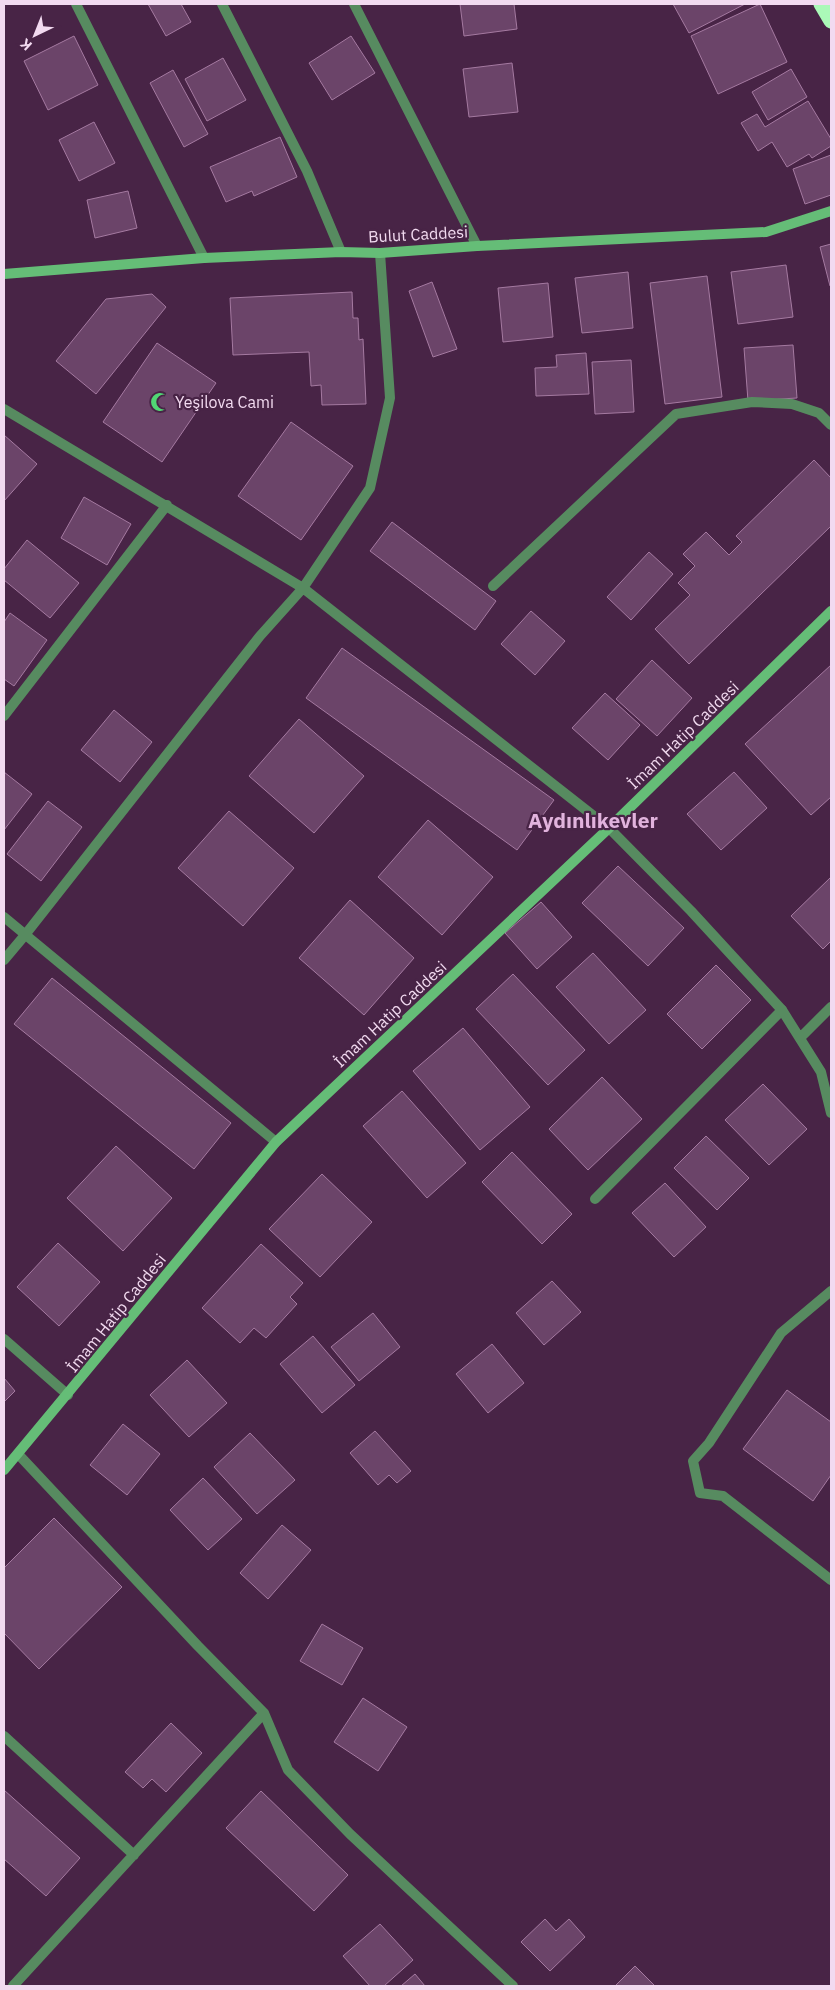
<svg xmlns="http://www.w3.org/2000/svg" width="835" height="1990" font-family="'IBM Plex Sans',sans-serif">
<rect width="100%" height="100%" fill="#482446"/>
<path fill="#6b4469" stroke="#a57aa1" d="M148,4H181L191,22L166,36Z
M460,4H514L517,29L464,36Z
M673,4H745L689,33Z
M760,4L787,62L718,94L691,36Z
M74,36L98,85L48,110L24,61Z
M351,36L375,73L332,100L309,63Z
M223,58L246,100L207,121L185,79Z
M512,63L518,112L469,117L463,69Z
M791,69L807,97L768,120L752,92Z
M173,70L208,134L184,147L150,83Z
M808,101L831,139V146L812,158L809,154L787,167L772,142L758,151L741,123L757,114L765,127Z
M94,122L115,163L79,181L59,140Z
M280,137L297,177L254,196L252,191L226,202L210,167Z
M831,155V195L805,204L793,169Z
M128,191L137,228L95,238L87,200Z
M831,244V286H830L820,247Z
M786,265L793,317L738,324L731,272Z
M628,272L633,328L582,333L575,278Z
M707,276L722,397L665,404L650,283Z
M432,282L457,349L433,357L409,291Z
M548,283L553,337L503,342L498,288Z
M352,292L353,318H358L359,340L363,339L366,404L322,405L321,385L311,386L309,352L233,355L230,298Z
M152,294L166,307L96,394L56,361L106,299Z
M157,343L216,383L162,462L103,422Z
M793,345L797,398L748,401L744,348Z
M586,353L589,394L536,396L535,368L557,367L556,355Z
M631,360L634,412L595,414L592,362Z
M291,422L353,466L301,540L238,496Z
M4,435L37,464L4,501Z
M814,460L831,478V526L689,664L655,629L690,595L678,583L695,566L683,554L706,532L729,555L742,542L736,536Z
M84,497L131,524L107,565L61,538Z
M392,522L496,601L475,630L370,551Z
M27,540L79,583L50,618L4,580V569Z
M649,552L673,574L631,620L607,597Z
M531,611L565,641L535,675L501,644Z
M10,613L47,640L14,686L4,679V622Z
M342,648L554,800L517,850L306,698Z
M652,660L692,698L657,736L616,699Z
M831,665V797L811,815L745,744Z
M605,693L640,725L608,760L572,728Z
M114,710L152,742L120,782L81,750Z
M299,719L364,776L314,833L249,776Z
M4,772L32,794L4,830Z
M734,772L767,808L721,850L687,814Z
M48,801L82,827L41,881L7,854Z
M229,811L294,868L243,926L178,868Z
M428,820L493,877L442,935L378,877Z
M618,866L684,928L648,966L582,903Z
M831,877V941L823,949L791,916Z
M350,900L414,958L364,1015L299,958Z
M541,902L572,937L537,969L505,933Z
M593,953L646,1010L609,1044L556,987Z
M716,965L751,1000L702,1049L667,1014Z
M513,974L585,1050L548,1085L476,1009Z
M52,978L231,1123L194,1169L14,1024Z
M463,1028L530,1107L480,1150L413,1071Z
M602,1077L642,1119L588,1170L549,1129Z
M763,1084L807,1129L769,1165L725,1120Z
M402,1091L466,1163L427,1198L363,1126Z
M706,1136L749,1178L717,1210L674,1168Z
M116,1146L172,1198L123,1251L67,1198Z
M512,1152L572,1214L542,1244L482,1182Z
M322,1174L372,1222L320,1277L269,1229Z
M665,1183L706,1227L674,1257L632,1213Z
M58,1243L100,1282L59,1326L17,1287Z
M261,1244L303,1283L290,1297L297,1304L266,1338L254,1328L240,1343L202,1308Z
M552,1281L581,1312L544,1345L516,1313Z
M373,1313L400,1347L359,1381L331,1347Z
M313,1336L355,1385L322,1413L280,1364Z
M492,1344L524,1383L488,1413L456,1374Z
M187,1360L227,1403L189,1437L150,1395Z
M4,1378L15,1391L4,1402Z
M787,1390L831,1422V1475L813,1501L743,1449Z
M123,1424L160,1454L127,1495L90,1465Z
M375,1431L411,1471L397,1483L389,1475L378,1485L350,1453Z
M250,1433L295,1480L257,1514L214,1467Z
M203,1478L242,1519L208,1550L170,1510Z
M54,1518L122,1587L39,1669L4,1633V1568Z
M282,1525L311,1550L268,1599L240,1573Z
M322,1624L363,1648L342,1685L300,1661Z
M363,1698L407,1727L378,1771L334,1742Z
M171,1723L202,1753L166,1792L152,1779L143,1788L125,1772Z
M4,1790L80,1858L46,1896L4,1859Z
M261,1791L348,1875L314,1911L226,1828Z
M545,1919L556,1931L569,1919L585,1937L550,1971L521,1942Z
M380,1924L413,1960L384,1986H370L343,1956Z
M635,1966L655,1986H615Z
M415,1974L425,1986H401Z"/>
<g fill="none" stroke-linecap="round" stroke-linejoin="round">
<path stroke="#578b60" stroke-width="10" d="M595,1199L782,1010"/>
<path stroke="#578b60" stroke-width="10" d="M76,4L204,258
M222,4L307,171L341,252
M354,4L477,246
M4,409L303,588L609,828L691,911L782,1010L821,1072L831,1113
M493,586L676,414L752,402L792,404L819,413L831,425
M4,716L167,505
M4,917L276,1142
M4,960L25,935L260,636L303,588L370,488L390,398L380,253
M800,1038L831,1007
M831,1291L781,1333L709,1443L693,1461L700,1493L723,1496L831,1580
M4,1339L68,1395
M18,1454L198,1646L264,1713L288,1770L350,1834L513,1986
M4,1736L134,1855
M13,1986L264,1713"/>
<path stroke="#65bd77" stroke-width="10" d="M4,274L204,258L341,252L380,253L477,246L766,232L831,211
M4,1470L276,1142L609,828L831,611"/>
<path stroke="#abf9b8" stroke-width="15" d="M821,4L831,21"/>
</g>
<defs>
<g id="mosque-bare" transform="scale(1.5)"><path d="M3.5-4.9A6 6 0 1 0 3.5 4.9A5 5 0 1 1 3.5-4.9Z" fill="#51d674" stroke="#482446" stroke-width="2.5" paint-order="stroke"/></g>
</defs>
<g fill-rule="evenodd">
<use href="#mosque-bare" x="160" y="402"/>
</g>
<g text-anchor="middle" stroke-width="4.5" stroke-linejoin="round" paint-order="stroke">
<g font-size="16" fill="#f2daf0" stroke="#482446">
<text transform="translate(418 234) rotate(-3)" y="6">Bulut Caddesi</text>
<text transform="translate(683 735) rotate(-44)" y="6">İmam Hatip Caddesi</text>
<text transform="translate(390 1014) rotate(-43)" y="6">İmam Hatip Caddesi</text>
<text transform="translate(116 1313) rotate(-51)" y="6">İmam Hatip Caddesi</text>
</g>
<g font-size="16" fill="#f2daf0" stroke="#482446" text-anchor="start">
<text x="175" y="408">Yeşilova Cami</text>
</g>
<g font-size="21" font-weight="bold" fill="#e1b3dd" stroke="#482446">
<text x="593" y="828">Aydınlıkevler</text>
</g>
</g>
<rect width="835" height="1990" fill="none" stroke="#f2daf0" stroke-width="10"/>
<g transform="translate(35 35) rotate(223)" stroke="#482446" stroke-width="4" paint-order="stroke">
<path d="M0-4L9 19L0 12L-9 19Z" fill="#f2daf0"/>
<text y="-8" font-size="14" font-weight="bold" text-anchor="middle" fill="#f2daf0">K</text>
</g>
</svg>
